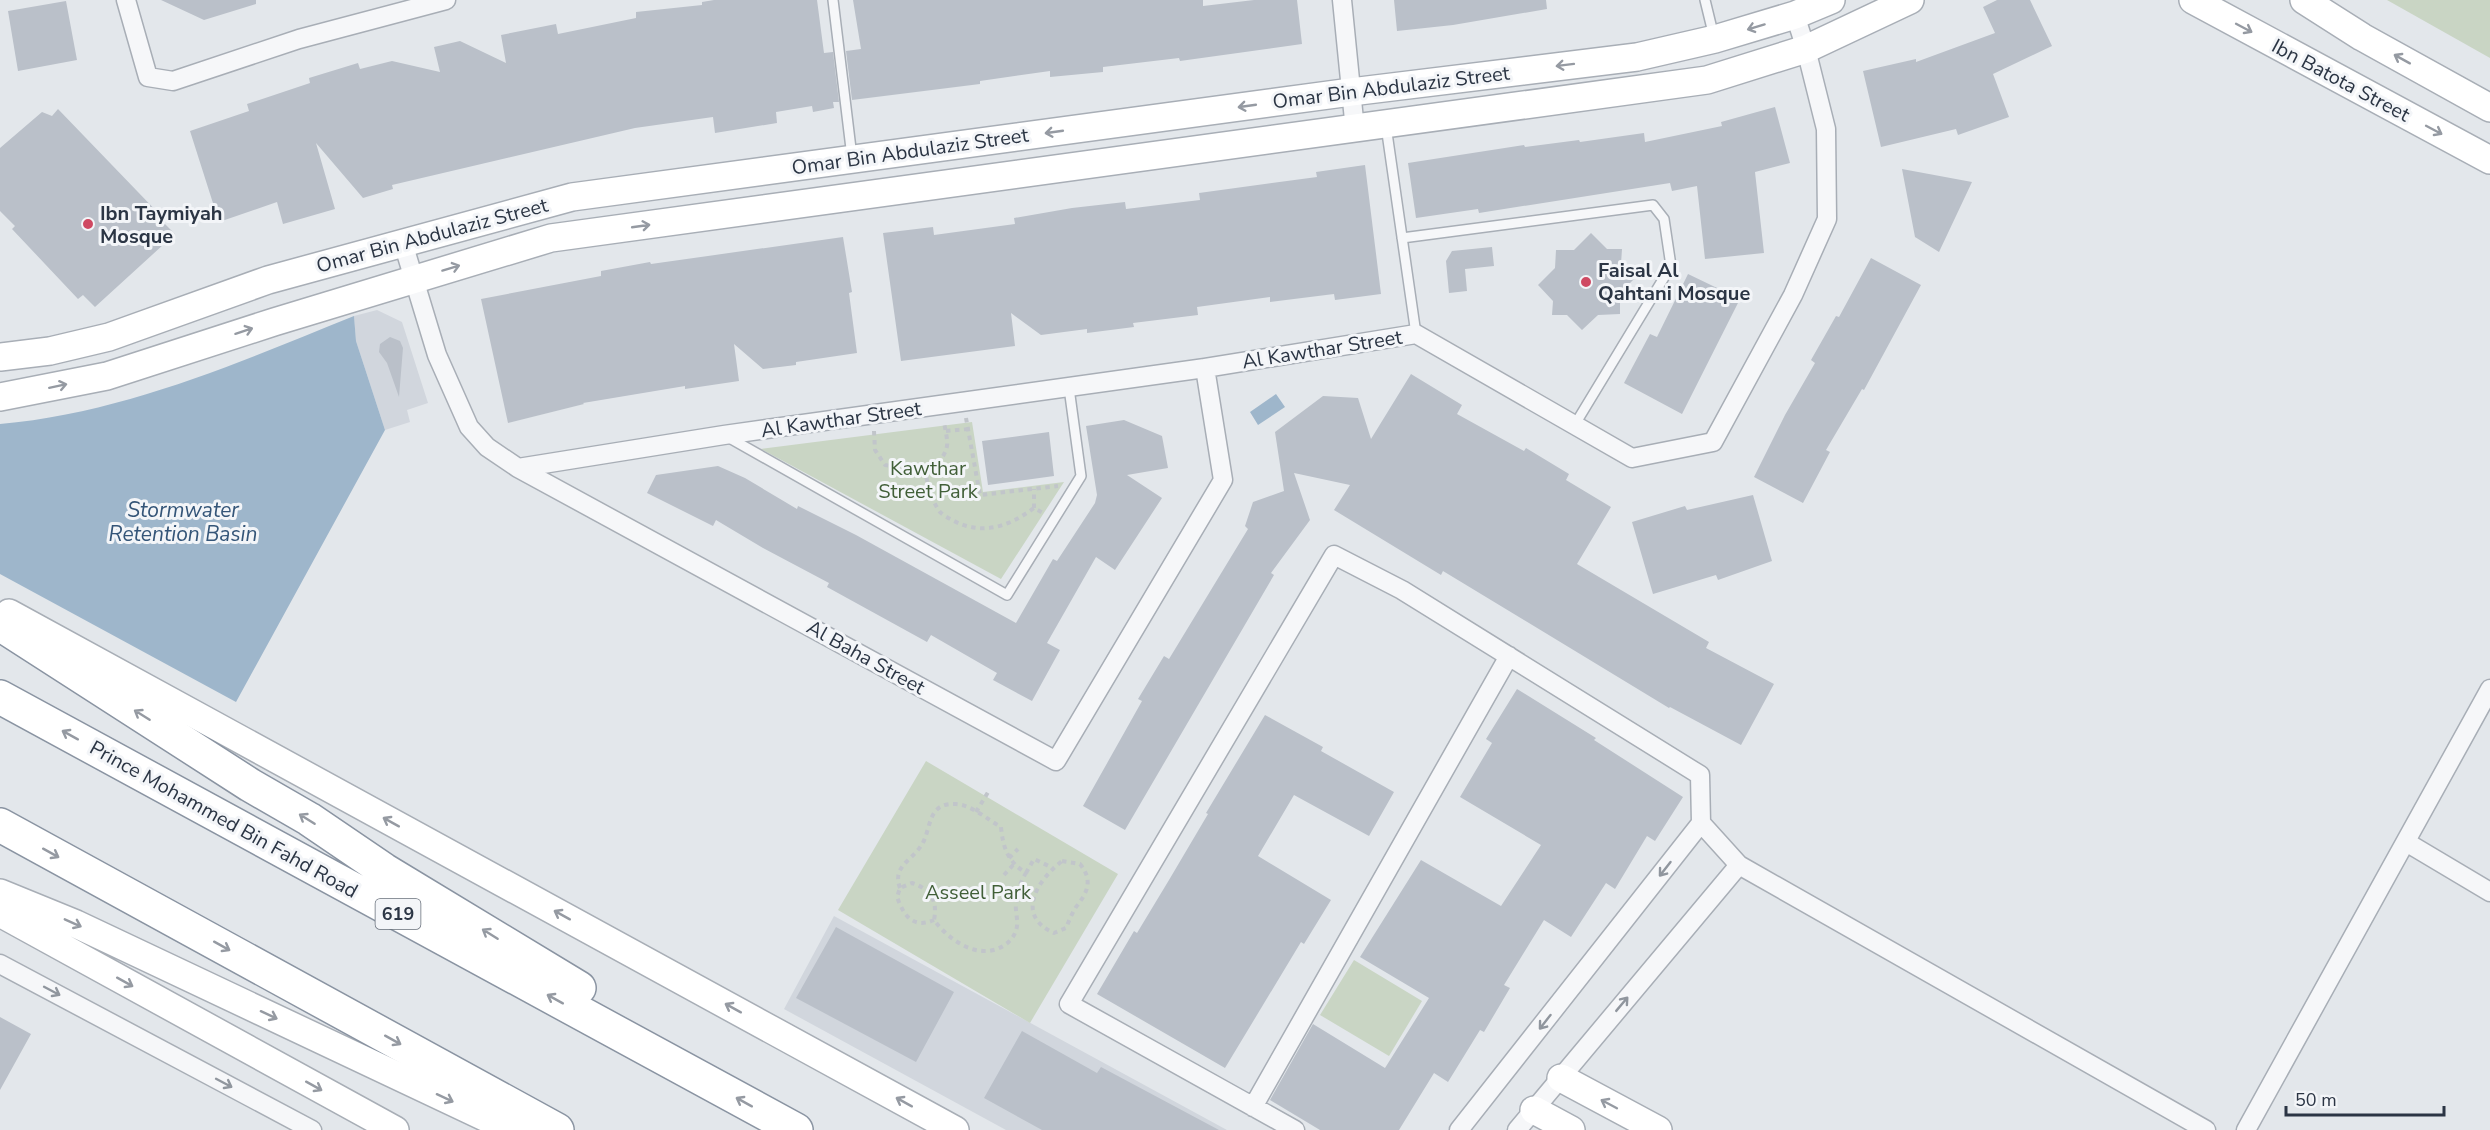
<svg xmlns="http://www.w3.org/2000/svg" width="2490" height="1130" font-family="'Nunito Sans',sans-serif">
<rect width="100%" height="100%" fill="#e3e7eb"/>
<path fill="#d1d6dd" d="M377,310L402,322L428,403L407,410L410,422L385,430L356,341L354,316Z
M834,916L1227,1130H1006L784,1009Z"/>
<path fill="#c9d5c4" d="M2387,0H2490V58Z
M972,422L983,492L1064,482L1001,579L761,449Z
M926,761L1118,874L1030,1023L838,910Z
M1354,960L1422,1001L1389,1056L1320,1015Z"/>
<path fill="#9eb6cb" d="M354,316L356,341L385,430L236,702L0,574V424C124,413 240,362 354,316Z
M1276,394L1285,407L1258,425L1250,412Z"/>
<path fill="#bac0c9" d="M161,0H256V4L204,20Z
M714,0H817L824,53L833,52L839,102H833L834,108L813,112L812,106L776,112L777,123L715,133L713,117L635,128L392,185L393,189L363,198L316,143L335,209L283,224L277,202L219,222L190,131L249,111L247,104L310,83L309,78L358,63L360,69L392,61L440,72L434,47L460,41L506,63L501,35L556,24L558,34L636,18V12L702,5V2Z
M853,0H1203V6L1254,0H1297L1302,44L1180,61L1179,58L1103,67V72L1050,77V71L980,81V84L852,100L846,51L861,49Z
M1394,0H1546L1547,9L1453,25L1397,31Z
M1997,0H2030L2052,46L1993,74L2009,117L1958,135L1956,129L1881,147L1863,71L1916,59V62L1995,33L1983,7Z
M66,1L77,60L18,71L8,11Z
M1775,107L1790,163L1755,172L1764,253L1705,259L1697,186L1672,191L1670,183L1479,213L1478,209L1416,218L1408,163L1524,145L1525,147L1579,140L1580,142L1644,133L1645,142L1722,126L1721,122Z
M58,109L164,219L162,221L175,234L95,307L83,295L78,299L12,229L15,226L0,211V148L42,112L52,116Z
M1365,165L1381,294L1335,300L1334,294L1270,302V297L1197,307L1198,315L1133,323L1134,327L1087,333V329L1041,335L1011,313L1015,346L901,361L883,233L933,227L934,235L1015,224L1014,218L1072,208L1125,202L1126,209L1200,200L1199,193L1317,177L1316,172Z
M1902,169L1972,182L1939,252L1915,237Z
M1591,233L1607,249H1622L1621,264L1635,278L1620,293V314L1598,315L1582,330L1567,315H1552L1553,301L1538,285L1555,268L1556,250H1574Z
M843,237L852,292L849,293L857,353L796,362V365L763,369L734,344L739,381L685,389V386L583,403L584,404L508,423L481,299L601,276V271L650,262L651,264Z
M1492,247L1494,266L1465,269L1467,291L1449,293L1446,261L1452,251Z
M1871,258L1921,285L1864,390L1862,389L1826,450L1830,452L1803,503L1754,477L1785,415L1815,363L1811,360L1836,316L1839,317Z
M1688,274L1740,299L1682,414L1624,383L1650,334L1657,337Z
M390,337L400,341L403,348L399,397L387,363L379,352L380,344Z
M1411,374L1462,405L1457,414L1524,451L1526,448L1569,474L1566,480L1611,507L1577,564L1709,642L1706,648L1774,684L1741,745L1670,707L1669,708L1443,571L1441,575L1334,510L1350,485L1294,473L1310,520L1271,573L1274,575L1125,830L1083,806L1142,701L1138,699L1164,656L1169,659L1248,529L1245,526L1253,502L1284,491L1275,432L1323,396L1358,398L1371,439Z
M1124,420L1162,436L1168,468L1127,475L1162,498L1115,570L1096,557L1047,643L1060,650L1032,701L993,680L997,673L931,635L927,642L827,587L829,583L763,548L716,520L713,526L647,493L656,475L718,466L745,478L797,509L798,506L856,535L1016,623L1053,559L1057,561L1095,503L1097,495L1086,426Z
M1049,432L1054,476L988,485L982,441Z
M1753,495L1772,561L1718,580L1716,575L1653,594L1632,522L1685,506L1687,510Z
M1517,689L1596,738L1594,740L1683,797L1655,841L1647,836L1615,889L1606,883L1571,937L1544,920L1504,985L1510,988L1484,1032L1480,1030L1448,1082L1434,1073L1399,1130H1320L1270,1100L1313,1024L1385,1068L1429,998L1360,957L1421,860L1501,906L1541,845L1460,797L1492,743L1486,739Z
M1265,715L1323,747L1321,751L1394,792L1369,836L1294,795L1258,856L1331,900L1304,944L1301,942L1225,1068L1097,994L1134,931L1137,933L1169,880L1208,814L1206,813Z
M836,927L954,992L916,1062L796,998Z
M0,1017L31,1034L0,1090Z
M1022,1031L1097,1073L1101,1067L1219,1130H1042L984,1098Z"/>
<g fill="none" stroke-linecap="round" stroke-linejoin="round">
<g stroke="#a8aeb6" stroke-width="12">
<path id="lane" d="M833,0L852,157
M1705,0L1714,37
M1386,126L1416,334
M1402,238L1653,205L1664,219L1671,266L1574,426
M726,436L1007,595L1081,476L1069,388"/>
</g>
<g stroke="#a8aeb6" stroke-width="21">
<path id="street" d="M126,0L148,77L173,81L299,39L446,0
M1342,0L1355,130
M403,243L437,355L469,427L487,447L518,468L1056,761L1223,480L1205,368
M518,468L724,435L1205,368L1416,334L1632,458L1713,442L1793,295L1827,219L1826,129L1806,49L1795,15
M2406,842L2490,892
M0,964L312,1130
M1253,1107L1509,656
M1295,1130L1069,1004L1334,555L1402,590L1700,775L1701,823L1739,865L2206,1130
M1459,1130L1701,823
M1517,1130L1739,865
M2246,1130L2490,689"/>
</g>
<g stroke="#a8aeb6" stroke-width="30">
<path id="secondary" d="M2193,0L2490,160
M2304,0L2362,37L2490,108
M0,357L50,351L109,337L268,280L572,197L1351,92L1637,57L1715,39L1795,15L1831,0
M0,397L107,376L274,322L551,238L1707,80L1806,49L1910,0
M9,613L955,1130
M0,893L76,924L512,1130
M0,913L395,1130
M1561,1078L1658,1130
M1534,1110L1571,1130"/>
</g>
<g stroke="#8a94a2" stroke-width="36">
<path id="highway" d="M0,624L250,785L309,819L384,870L579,988
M0,697L796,1130
M0,825L557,1130"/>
</g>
<path stroke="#c1c5ca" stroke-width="4" stroke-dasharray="4.5 4.5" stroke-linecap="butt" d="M966,418L980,495L1058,486
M874,431L875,450L885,465C905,469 941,475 947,446C948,440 945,429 944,422
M946,431L968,429
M924,469C928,483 931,500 940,512C943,515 948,518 952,520C982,536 1008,527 1034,508L1043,513
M1034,508V489
M976,812L990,789
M1009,858L1018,849
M1062,861L1080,864C1093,880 1088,892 1076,907C1072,913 1069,921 1066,928L1054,933C1014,915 1038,880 1062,861Z
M1026,873L1034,859L1053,868
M1004,875L1014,864
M1020,885L1035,893
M900,888C892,867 911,861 921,846C932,830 926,802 956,804C972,805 988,820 1001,827C1003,848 1008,862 1026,873C1020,882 1018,892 1016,903C1015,911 1018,919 1017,926C1015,942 998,952 983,951C964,950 945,935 934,920C938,900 930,889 912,883L900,888L897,897C904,916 913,929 934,920"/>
<use href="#lane" stroke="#f6f7f9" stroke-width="9"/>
<use href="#street" stroke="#f6f7f9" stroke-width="18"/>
<use href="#secondary" stroke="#fff" stroke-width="27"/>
<use href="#highway" stroke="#fff" stroke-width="33"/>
</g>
<defs><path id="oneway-shaft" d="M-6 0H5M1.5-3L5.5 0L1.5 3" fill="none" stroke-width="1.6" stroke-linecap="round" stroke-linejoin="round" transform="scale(1.5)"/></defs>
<g stroke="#959aa2">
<use href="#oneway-shaft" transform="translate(1756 27) rotate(163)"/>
<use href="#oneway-shaft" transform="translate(2244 28) rotate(28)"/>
<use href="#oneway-shaft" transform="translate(2402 59) rotate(-151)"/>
<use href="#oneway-shaft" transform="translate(1565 65) rotate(173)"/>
<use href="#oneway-shaft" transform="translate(1247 106) rotate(172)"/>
<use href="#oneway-shaft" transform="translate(2434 130) rotate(28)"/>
<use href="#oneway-shaft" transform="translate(1054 132) rotate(172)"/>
<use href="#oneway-shaft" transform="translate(641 226) rotate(-8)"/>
<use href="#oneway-shaft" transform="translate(451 268) rotate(-17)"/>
<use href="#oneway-shaft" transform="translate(244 331) rotate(-18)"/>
<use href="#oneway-shaft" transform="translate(58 386) rotate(-12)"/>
<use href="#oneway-shaft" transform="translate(142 715) rotate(-148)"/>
<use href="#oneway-shaft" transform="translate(70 735) rotate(-151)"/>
<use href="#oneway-shaft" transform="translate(307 819) rotate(-148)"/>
<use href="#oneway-shaft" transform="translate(391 822) rotate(-151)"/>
<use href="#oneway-shaft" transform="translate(51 853) rotate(29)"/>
<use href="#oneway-shaft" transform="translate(562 915) rotate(-151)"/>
<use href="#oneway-shaft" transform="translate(73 923) rotate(24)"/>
<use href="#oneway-shaft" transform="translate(490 934) rotate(-148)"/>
<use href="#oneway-shaft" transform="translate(222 946) rotate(29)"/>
<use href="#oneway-shaft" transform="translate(125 982) rotate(29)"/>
<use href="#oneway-shaft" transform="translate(555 999) rotate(-151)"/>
<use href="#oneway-shaft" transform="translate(733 1008) rotate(-151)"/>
<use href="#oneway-shaft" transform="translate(269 1015) rotate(25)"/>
<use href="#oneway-shaft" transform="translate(393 1040) rotate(29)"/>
<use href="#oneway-shaft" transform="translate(314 1086) rotate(29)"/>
<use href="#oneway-shaft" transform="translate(445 1098) rotate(25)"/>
<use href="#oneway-shaft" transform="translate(744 1102) rotate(-151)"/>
<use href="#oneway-shaft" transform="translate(904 1102) rotate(-151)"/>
<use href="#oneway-shaft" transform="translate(1609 1104) rotate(-152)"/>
</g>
<g stroke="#90969e">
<use href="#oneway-shaft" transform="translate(1665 869) rotate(128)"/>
<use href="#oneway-shaft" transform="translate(52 991) rotate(28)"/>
<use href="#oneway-shaft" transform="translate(1622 1004) rotate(-50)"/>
<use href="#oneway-shaft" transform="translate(1545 1022) rotate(128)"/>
<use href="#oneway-shaft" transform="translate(224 1083) rotate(28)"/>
</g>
<g fill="#cf4962" stroke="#f3f5f8" stroke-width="2">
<circle cx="88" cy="224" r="6"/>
<circle cx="1586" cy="282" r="6"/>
</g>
<g text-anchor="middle" stroke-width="6" stroke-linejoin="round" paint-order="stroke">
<rect fill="#f3f5f8" stroke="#676f7a" stroke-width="1.5" x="375.5" y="899" width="45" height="30" rx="4.5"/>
<g font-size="18" font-weight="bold" fill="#2b3544">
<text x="398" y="920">619</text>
</g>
<g font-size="20" fill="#2b3544" stroke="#f3f5f8">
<text transform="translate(2341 80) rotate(28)" y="7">Ibn Batota Street</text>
<text transform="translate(1391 87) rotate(-7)" y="7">Omar Bin Abdulaziz Street</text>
<text transform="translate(910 151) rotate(-8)" y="7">Omar Bin Abdulaziz Street</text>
<text transform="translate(432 235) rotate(-15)" y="7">Omar Bin Abdulaziz Street</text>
<text transform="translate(1322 349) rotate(-9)" y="7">Al Kawthar Street</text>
<text transform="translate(841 419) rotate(-8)" y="7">Al Kawthar Street</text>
<text transform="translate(866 657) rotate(29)" y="7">Al Baha Street</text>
<text transform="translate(224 819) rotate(29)" y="7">Prince Mohammed Bin Fahd Road</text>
</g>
<g font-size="20" font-weight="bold" fill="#2b3544" stroke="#f3f5f8" text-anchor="start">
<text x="100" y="220">Ibn Taymiyah<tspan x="100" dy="23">Mosque</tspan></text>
<text x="1598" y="277">Faisal Al<tspan x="1598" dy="23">Qahtani Mosque</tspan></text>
</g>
<g font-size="20" fill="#415f38" stroke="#f3f5f8">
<text x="928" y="475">Kawthar<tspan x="928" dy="23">Street Park</tspan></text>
<text x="978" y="899">Asseel Park</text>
</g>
<g font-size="21" font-style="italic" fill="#345578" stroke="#f3f5f8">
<text x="183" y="517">Stormwater<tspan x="183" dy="24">Retention Basin</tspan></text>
</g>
</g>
<path d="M2286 1106v9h158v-9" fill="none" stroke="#2b3544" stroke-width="3"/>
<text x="2295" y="1106" font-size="18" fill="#2b3544" stroke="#f3f5f8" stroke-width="4.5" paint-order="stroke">50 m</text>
</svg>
